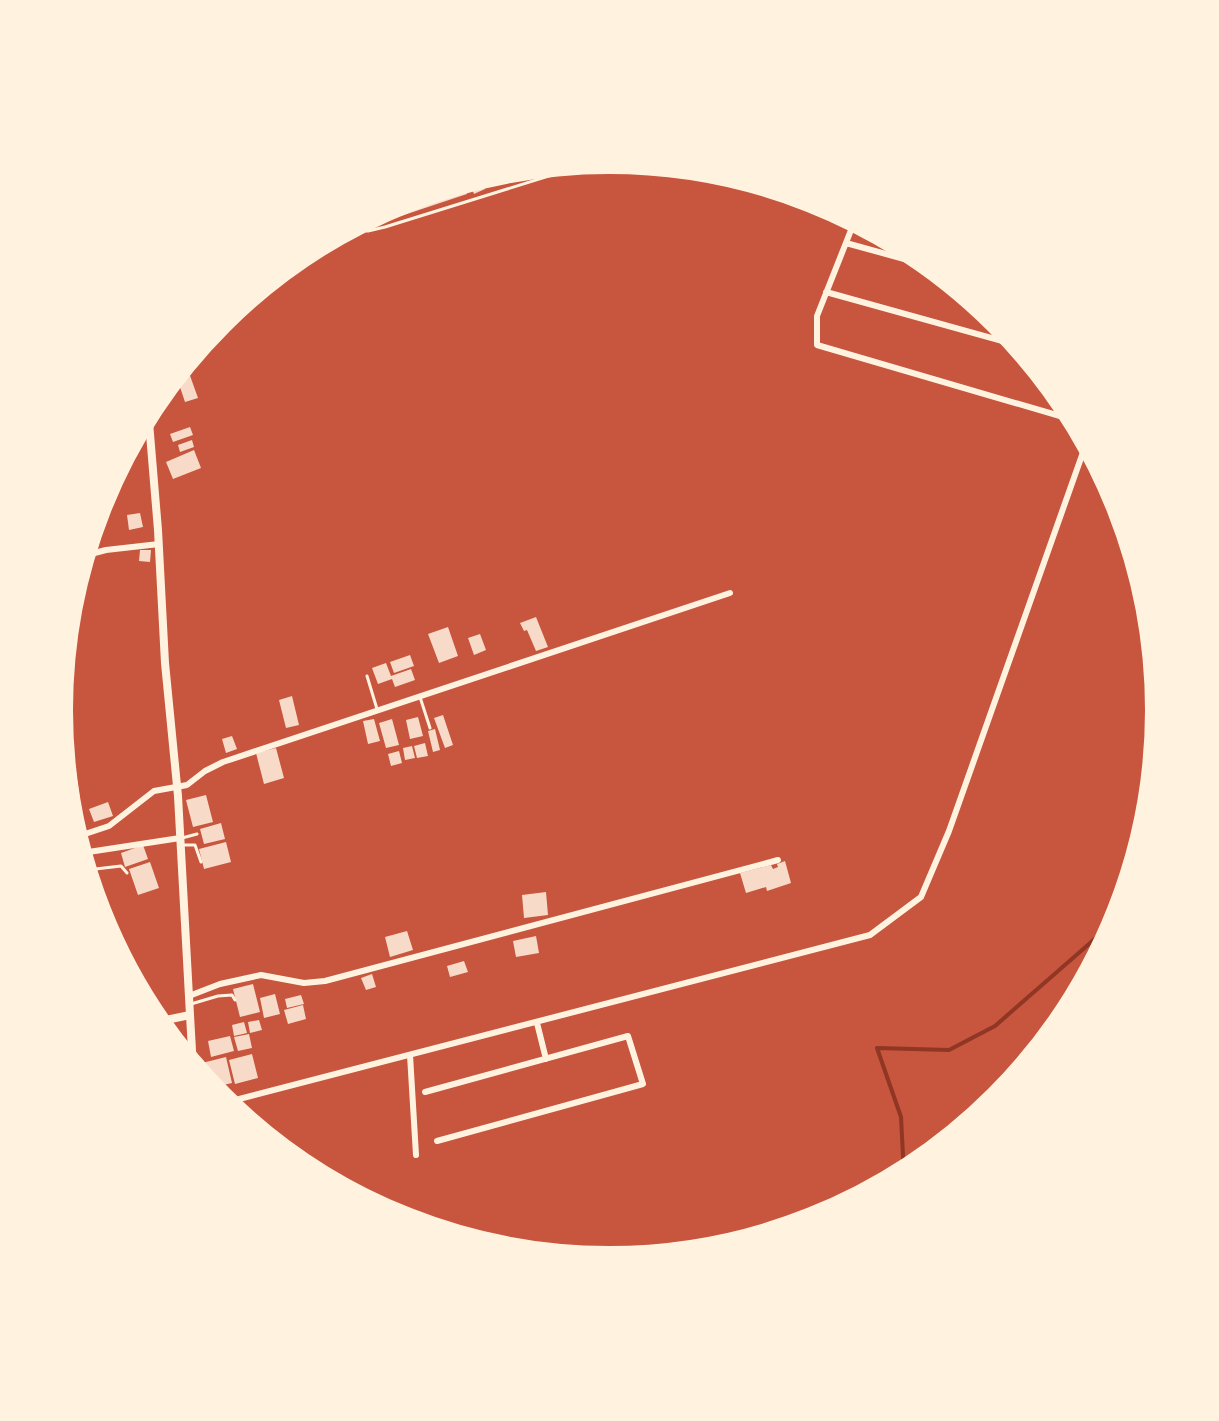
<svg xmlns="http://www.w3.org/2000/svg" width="1219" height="1421" font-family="Helvetica,sans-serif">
<rect width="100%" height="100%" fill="#c8553d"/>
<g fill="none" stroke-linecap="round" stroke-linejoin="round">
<path stroke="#8f3625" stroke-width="4" d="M904,1175L901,1117L877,1048L949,1050L995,1026L1120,917"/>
</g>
<path fill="#f7dbc8" d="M480,177L485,189L474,194L468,180Z
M463,182L467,194L401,216L397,202Z
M281,273L285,282L263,291L262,287L274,276Z
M188,370L198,398L185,402L176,375Z
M190,427L193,435L173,442L170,434Z
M192,440L194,447L180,452L178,445Z
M194,450L201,468L173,479L166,462Z
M140,513L143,527L129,530L127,515Z
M103,514L106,522L92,528L95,517Z
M140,550H151L150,562L139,561Z
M536,617L548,647L536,651L527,630L524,631L520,623Z
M448,627L458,656L439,663L428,634Z
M480,634L486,650L474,655L468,638Z
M410,655L414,666L394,673L390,662Z
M386,663L391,676L411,669L415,680L395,687L392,679L378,684L372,668Z
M292,696L299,725L286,728L279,700Z
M443,715L453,745L445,748L434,718Z
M418,717L423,736L410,739L406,720Z
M374,719L380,741L368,744L363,721Z
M392,719L399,745L386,748L379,723Z
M435,729L440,750L433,752L428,731Z
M232,736L237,749L226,753L222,739Z
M425,743L428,756L417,758L414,746Z
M412,746L415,758L405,760L403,748Z
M276,748L284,778L264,784L256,753Z
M399,751L402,763L391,766L388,754Z
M206,795L213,822L193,827L186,800Z
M108,802L113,816L94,822L89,809Z
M221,823L225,839L204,844L200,829Z
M226,842L231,862L204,869L199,849Z
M143,845L148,859L125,867L121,853Z
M785,861L791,883L767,891L766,887L746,893L740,873L771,865L773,869L778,867L777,864Z
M150,862L159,888L138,895L129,869Z
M546,892L548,915L524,918L522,895Z
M407,931L413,950L390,957L385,937Z
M536,936L539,953L516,957L513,941Z
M464,961L468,972L450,977L447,966Z
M372,974L376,987L366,990L361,978Z
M253,984L260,1012L240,1017L233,989Z
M275,994L280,1014L264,1018L260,998Z
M301,995L304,1004L287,1008L285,999Z
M303,1005L306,1019L288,1024L284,1010Z
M259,1020L262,1030L250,1033L248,1022Z
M244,1022L247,1033L234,1036L232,1025Z
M249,1034L252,1048L238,1051L234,1037Z
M230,1036L234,1051L211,1057L208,1041Z
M252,1054L258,1078L235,1084L229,1060Z
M226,1057L232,1083L210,1088L207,1085L202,1063Z"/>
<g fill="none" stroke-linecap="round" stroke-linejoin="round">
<path stroke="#fff3e0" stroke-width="3" d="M345,230L368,231L385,227L597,161
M367,676L377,709
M420,697L430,728
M182,838L197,834
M182,845H195L201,862
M87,870L121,866L127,873
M191,1004L218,996L232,995L235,1000"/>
<path stroke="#fff3e0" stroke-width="6" d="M855,220L817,316V345L1077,421
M846,243L933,267
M826,292L1020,346
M83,556L106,550L159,544
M79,836L109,826L154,791L187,785L205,771L223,762L730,593
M82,853L180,838
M189,996L220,984L261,975L304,983L325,981L778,860
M537,1023L546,1059
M410,1055L416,1155
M425,1092L628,1036L643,1084L437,1141
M224,1103L870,935L921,897L949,831L1087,441"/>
<path stroke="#fff3e0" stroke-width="8" d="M148,410L158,530L165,663L178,796L190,1015
M156,1022L190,1015L193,1068"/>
<path stroke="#fff3e0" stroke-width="10" d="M60,691L84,867"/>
</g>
<path d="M0 0H1219V1421H0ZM69 710a540 540 0 1 1 1080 0a540 540 0 1 1-1080 0Z" fill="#fff3e0" fill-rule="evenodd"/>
<path fill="none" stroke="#fff3e0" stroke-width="8" d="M69 710a540 540 0 1 1 1080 0a540 540 0 1 1-1080 0Z"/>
</svg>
